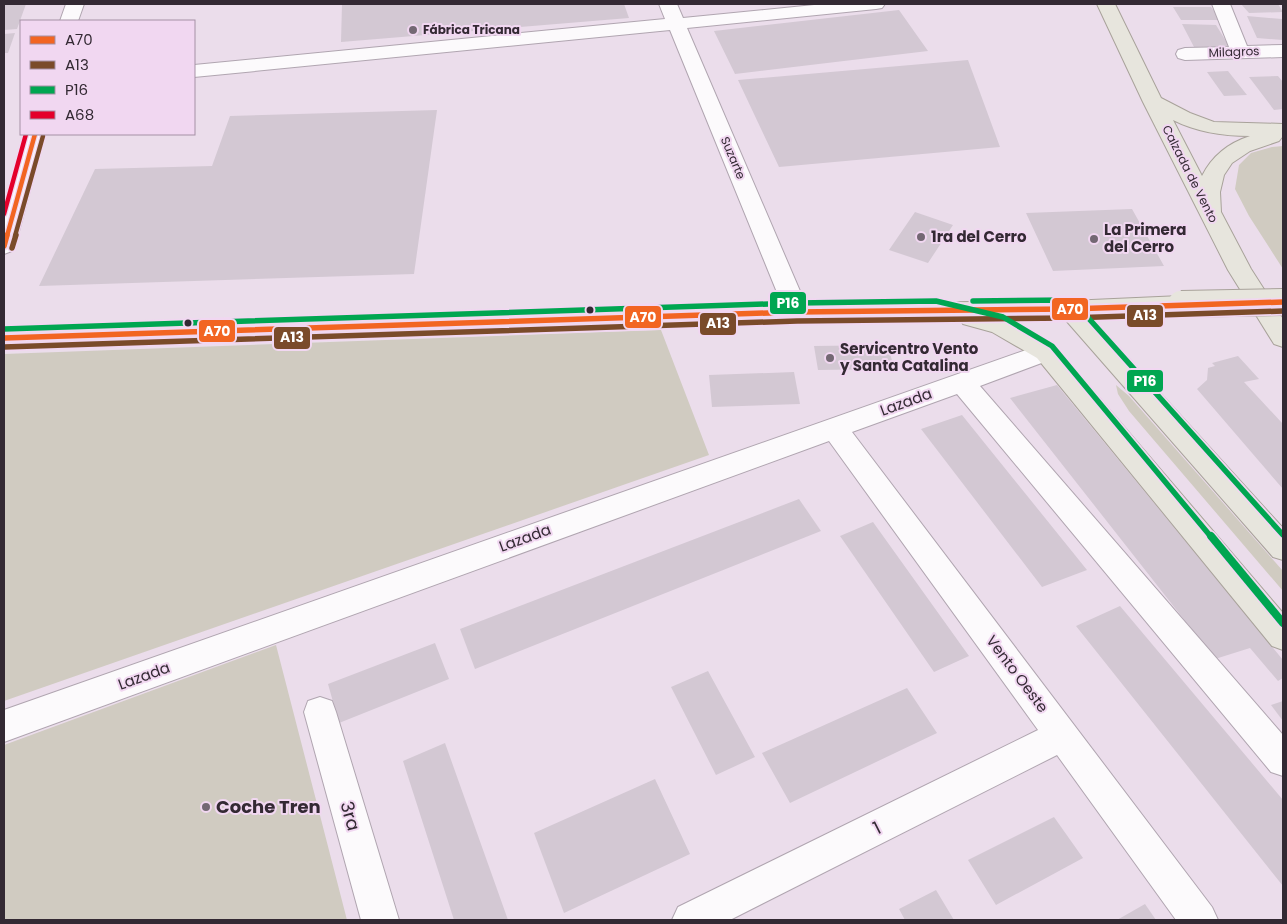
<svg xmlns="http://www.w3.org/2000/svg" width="1287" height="924" font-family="Poppins,sans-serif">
<rect width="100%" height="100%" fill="#ebddeb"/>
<path fill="#d0cbc1" d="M1283,146V269L1249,216L1235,189L1239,165L1251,153L1272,147Z
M661,330L709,455L4,701V354Z
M1116,385L1129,396L1283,571V591L1129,411L1118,394Z
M276,645L347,920H4V745Z"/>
<path fill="#d3c8d3" d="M4,4H26L17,29L4,30Z
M342,4H624L629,18L341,42Z
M1241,4H1278L1283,12L1249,13Z
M1173,7H1211L1221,20H1181Z
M899,10L928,51L735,74L714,31Z
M1247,16L1282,19L1283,40L1257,38Z
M1182,24L1216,25L1229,46L1194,47Z
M15,33L8,53H4V34Z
M968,60L1000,147L779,167L738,80Z
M1228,71L1247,95L1224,96L1207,72Z
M1278,76L1283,82V109L1274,110L1249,77Z
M437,110L414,274L39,286L95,169L212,166L230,116Z
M1132,209L1164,266L1053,271L1026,213Z
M915,212L953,225L928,263L889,250Z
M888,345L894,369L818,370L814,346Z
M1238,356L1259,379L1244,382L1283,424V489L1197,389L1207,380L1208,368L1215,366L1212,363Z
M794,372L800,404L712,407L709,375Z
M1057,385L1283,660V678L1278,681L1250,648L1215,659L1010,398Z
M962,415L1087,570L1042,587L921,429Z
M799,499L821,531L475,669L460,629Z
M873,522L969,656L934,672L840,536Z
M1120,606L1283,800V886L1076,626Z
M435,643L449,679L339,723L328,684Z
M708,671L755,757L716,775L671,687Z
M907,688L937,733L790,803L762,753Z
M1283,701V721L1271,705Z
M445,743L508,920H454L403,761Z
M655,779L690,854L564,913L534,833Z
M1054,817L1083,858L996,905L968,860Z
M936,890L954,920H905L899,909Z
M1145,904L1156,920H1117Z"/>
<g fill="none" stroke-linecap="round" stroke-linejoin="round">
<g stroke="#b0a5b0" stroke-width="2">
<path id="minor" d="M66,4H84L78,21H60Z
M659,4H677L683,18L824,4H885L882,8L876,9L687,28L809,312L806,318L797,320L788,318L785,312L670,30L194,77V65L665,19Z
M1212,4H1230L1247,46L1283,45V57L1185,60L1178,58L1176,54L1178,50L1185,48L1229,47Z
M25,134H45L15,246L12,251L4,254V207Z
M1046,343L1055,346L1059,352L1055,358L980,386L1283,735V776L1271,772L957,394L852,432L1212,907L1218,920H1176L1057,755L730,920H672L678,907L1038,730L829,441L4,742V710Z
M320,697L332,701L336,712L399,920H361L304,712L308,701Z"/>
</g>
<g stroke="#a8a29a" stroke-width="2">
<path id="major" d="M1097,4H1115L1161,98L1190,113L1214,122L1283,124V136L1279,141L1250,151L1232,163L1224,175L1220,192L1221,212L1251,269L1283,319V347L1274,344L1228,270L1143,102ZM1173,120C1197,132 1222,136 1250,136C1228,143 1212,156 1202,176Z
M1181,296L1190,298L1193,304L1190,310L1181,312L1090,316L1283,528V560L1273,557L1063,317L1006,318L1055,346L1283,613V650L1272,646L1037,358L992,332L963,324L960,319L797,320L4,347V329L797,304L1069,301Z"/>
</g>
<use href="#minor" fill="#fcfafc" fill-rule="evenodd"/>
<use href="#major" fill="#e7e5dd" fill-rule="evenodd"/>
<g stroke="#a8a29a" stroke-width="28" stroke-linecap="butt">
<path id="major-bridge" d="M1181,304L1283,302"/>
</g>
<use href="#major-bridge" stroke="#e7e5dd" stroke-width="26"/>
<g stroke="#f1d7f1" stroke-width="7">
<path id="bus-1-far1" d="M7,236L35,134"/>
</g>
<g stroke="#f1d7f1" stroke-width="9">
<path id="bus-1" d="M4,246L7,235
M4,338L797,312L1069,309L1283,302"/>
</g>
<g stroke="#f1d7f1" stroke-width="7">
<path id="bus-2-far1" d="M15,236L43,136"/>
</g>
<g stroke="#f1d7f1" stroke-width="9">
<path id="bus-2" d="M12,248L16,235
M4,347L797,321L1069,318L1283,311"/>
</g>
<g stroke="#f1d7f1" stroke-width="9">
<path id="bus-3-far1" d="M973,301L1069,300L1074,302L1283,535
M4,329L797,303L936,301L1003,317L1052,346L1212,538"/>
</g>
<g stroke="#f1d7f1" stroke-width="11">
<path id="bus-3" d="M1211,536L1283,623"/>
</g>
<g stroke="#f1d7f1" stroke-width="7">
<path id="bus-4" d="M4,214L26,134"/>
</g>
<use href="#bus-1-far1" stroke="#f26522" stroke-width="4.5"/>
<use href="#bus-1" stroke="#f26522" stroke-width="5.5"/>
<use href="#bus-2-far1" stroke="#7a4b2a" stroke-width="4.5"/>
<use href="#bus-2" stroke="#7a4b2a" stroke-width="5.5"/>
<use href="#bus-3-far1" stroke="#00a651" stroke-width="5.5"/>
<use href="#bus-3" stroke="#00a651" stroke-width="8"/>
<use href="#bus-4" stroke="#e4002b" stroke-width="4.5"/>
</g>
<g fill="#736873" stroke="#f1d7f1" stroke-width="2">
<circle cx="413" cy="30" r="5"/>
<circle cx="921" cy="237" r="5"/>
<circle cx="1094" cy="239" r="5"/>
<circle cx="830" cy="358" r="5"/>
<circle cx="206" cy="807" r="5"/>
</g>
<g fill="#332933" stroke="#f1d7f1" stroke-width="2">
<circle cx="590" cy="310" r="4.5"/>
<circle cx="188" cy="323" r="4.5"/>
</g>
<g text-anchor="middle" stroke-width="4" stroke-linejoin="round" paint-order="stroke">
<g font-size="12" font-weight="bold" fill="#332933" stroke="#f1d7f1" text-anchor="start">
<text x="423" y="34">Fábrica Tricana</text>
</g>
<g font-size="12" fill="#332933" stroke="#f1d7f1">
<text transform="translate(1234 52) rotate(-2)" y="4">Milagros</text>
<text transform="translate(733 158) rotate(67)" y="4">Suzarte</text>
<text transform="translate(1190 174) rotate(63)" y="4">Calzada de Vento</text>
</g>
<g font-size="15" font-weight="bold" fill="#332933" stroke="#f1d7f1" text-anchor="start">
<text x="1104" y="235">La Primera<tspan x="1104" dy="17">del Cerro</tspan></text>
<text x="931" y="242">1ra del Cerro</text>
<text x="840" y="354">Servicentro Vento<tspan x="840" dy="17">y Santa Catalina</tspan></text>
</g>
<g font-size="15" fill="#332933" stroke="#f1d7f1">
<text transform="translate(906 402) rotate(-20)" y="5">Lazada</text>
<text transform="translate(525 538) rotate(-20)" y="5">Lazada</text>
<text transform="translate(1017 674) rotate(53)" y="5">Vento Oeste</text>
<text transform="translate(144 676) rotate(-20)" y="5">Lazada</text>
</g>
<g font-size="18" font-weight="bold" fill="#332933" stroke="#f1d7f1" text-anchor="start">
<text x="216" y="813">Coche Tren</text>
</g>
<g font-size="18" fill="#332933" stroke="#f1d7f1">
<text transform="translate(350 816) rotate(74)" y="6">3ra</text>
<text transform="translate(877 828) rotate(-27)" y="6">1</text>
</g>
</g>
<g stroke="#f1d7f1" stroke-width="2">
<rect x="769" y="291" width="38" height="24" rx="5" fill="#00a651"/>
<rect x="1051" y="297" width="38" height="24" rx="5" fill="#f26522"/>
<rect x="1126" y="304" width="38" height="24" rx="5" fill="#7a4b2a"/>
<rect x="624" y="305" width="38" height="24" rx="5" fill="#f26522"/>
<rect x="699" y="312" width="38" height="24" rx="5" fill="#7a4b2a"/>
<rect x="198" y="319" width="38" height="24" rx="5" fill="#f26522"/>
<rect x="273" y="326" width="38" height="24" rx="5" fill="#7a4b2a"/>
<rect x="1126" y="369" width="38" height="24" rx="5" fill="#00a651"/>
</g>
<g font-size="14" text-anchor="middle" font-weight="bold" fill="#fff">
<text x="788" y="308">P16</text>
<text x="1070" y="314">A70</text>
<text x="1145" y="320">A13</text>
<text x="643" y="322">A70</text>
<text x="718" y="328">A13</text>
<text x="217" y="336">A70</text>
<text x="292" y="342">A13</text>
<text x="1145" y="386">P16</text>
</g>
<rect width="1287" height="924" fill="none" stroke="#332933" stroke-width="10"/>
<rect x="20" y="20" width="175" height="115" fill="#f1d7f1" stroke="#a591a5"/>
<rect x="30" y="36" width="25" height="8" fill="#f26522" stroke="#a591a5"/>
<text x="65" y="45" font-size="15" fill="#332933">A70</text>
<rect x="30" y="61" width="25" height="8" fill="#7a4b2a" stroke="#a591a5"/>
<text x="65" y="70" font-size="15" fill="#332933">A13</text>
<rect x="30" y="86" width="25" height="8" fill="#00a651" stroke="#a591a5"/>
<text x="65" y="95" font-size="15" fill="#332933">P16</text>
<rect x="30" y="111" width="25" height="8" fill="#e4002b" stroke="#a591a5"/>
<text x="65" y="120" font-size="15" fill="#332933">A68</text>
</svg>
